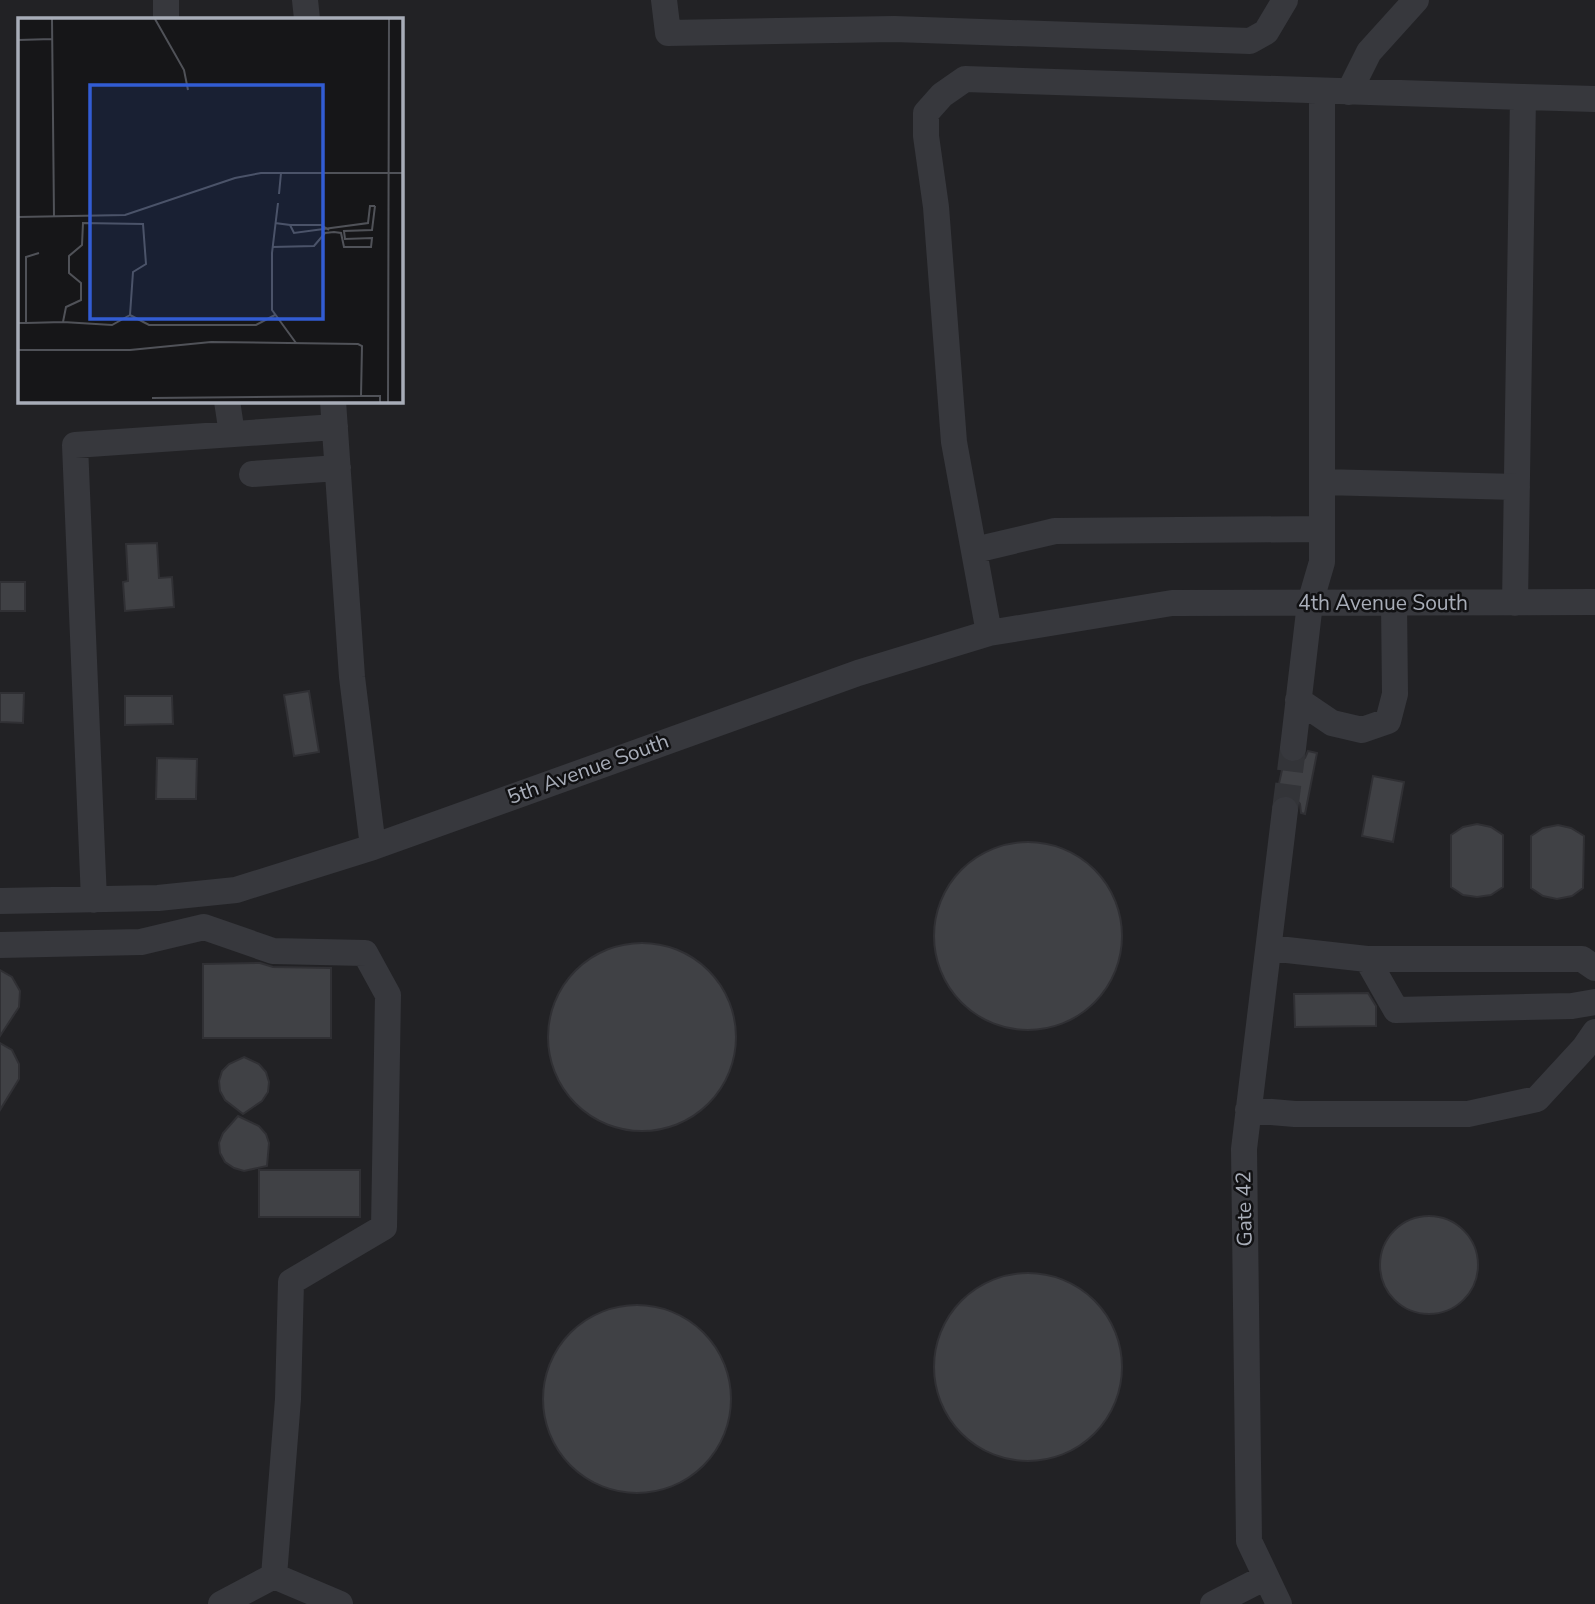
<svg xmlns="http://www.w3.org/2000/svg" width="1595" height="1604" font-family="'Nunito Sans',sans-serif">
<rect width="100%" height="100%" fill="#161618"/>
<path fill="#222225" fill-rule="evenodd" d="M0,0H1595V1604H0ZM19,19H401V401H19Z"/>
<path fill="#404145" stroke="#303034" stroke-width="2" d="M157,543L159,578L172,577L174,607L125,611L123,582L128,581L126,544Z
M0,582H25V611H0Z
M309,691L319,752L294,756L284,695Z
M0,693H24L23,723L0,722Z
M125,696H172L173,724L125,725Z
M1308,751L1317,753L1305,814L1301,813L1300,804L1294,797L1286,794L1276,797L1284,761L1291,763H1299L1305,758Z
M157,758L197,759L196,799H156Z
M1373,776L1404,782L1393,842L1362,836Z
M1477,824L1491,827L1503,835V887L1491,895L1477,897L1463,895L1451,887V835L1463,827Z
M1558,825L1571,828L1584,836L1583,888L1572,896L1557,899L1543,896L1531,888V836L1543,828Z
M934 936a94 94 0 1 1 188 0a94 94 0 1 1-188 0Z
M548 1037a94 94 0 1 1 188 0a94 94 0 1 1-188 0Z
M260,963L273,967L331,968V1038H203V964Z
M0,970L12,977L20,991L19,1007L0,1036Z
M1368,993L1376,1006V1026L1295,1027L1294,994Z
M0,1043L12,1050L19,1064V1079L0,1110Z
M244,1057L259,1064L266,1072L269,1082L268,1092L262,1101L243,1114L225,1100L220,1091L219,1081L222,1071L229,1064Z
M238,1116L259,1126L266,1134L269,1143L267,1166L244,1171L234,1168L225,1162L220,1153L219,1143L223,1133Z
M259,1170H360V1217H259Z
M1380 1265a49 49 0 1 1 98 0a49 49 0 1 1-98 0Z
M934 1367a94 94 0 1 1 188 0a94 94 0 1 1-188 0Z
M543 1399a94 94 0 1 1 188 0a94 94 0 1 1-188 0Z"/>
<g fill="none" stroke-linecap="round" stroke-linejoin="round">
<path stroke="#333438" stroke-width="26" stroke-dasharray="26 13" stroke-linecap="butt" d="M1285,810L1293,748"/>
<path stroke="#37383d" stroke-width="26" d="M305,0L307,19
M664,0L668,33L894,29L1250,41L1266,32L1285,0
M166,19V0
M1349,92L1369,52L1416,0
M1523,97L1595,99
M227,401L232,434
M333,401L352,677L373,847
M252,474L338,468
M1322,482L1517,487
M975,550L1055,531L1322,529
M989,633L954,442L936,207L926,136V113L942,95L965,79L1523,97L1515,603
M1298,700L1332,723L1362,730L1388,721L1395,694L1394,603
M1293,748L1310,603L1322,562V91
M94,900L75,445L335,427
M0,901L158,898L236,890L373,847L858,673L989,633L1172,603L1595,602
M0,945L141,942L204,927L273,951L365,953L388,995L384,1227L291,1282L288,1399L274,1576L221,1604
M1269,948L1367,959L1396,1010L1572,1006L1595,1002
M1367,959H1582L1595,968
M1248,1110L1295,1114H1468L1537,1099L1584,1048L1595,1032
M274,1576L340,1604
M1213,1604L1266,1577
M1279,1604L1249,1541L1244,1149L1285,810"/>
</g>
<g text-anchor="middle" stroke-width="5" stroke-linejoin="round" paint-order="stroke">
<g font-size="21" fill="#a8adb8" stroke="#111113">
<text x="1383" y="610">4th Avenue South</text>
<text transform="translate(588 769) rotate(-20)" y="7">5th Avenue South</text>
<text transform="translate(1244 1209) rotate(-91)" y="7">Gate 42</text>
</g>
</g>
<g transform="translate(18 18)">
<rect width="385" height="385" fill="#161618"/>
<path fill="none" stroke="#505258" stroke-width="2" d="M34,1L36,199M137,1L166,52L170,72M0,22L34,21M261,176L263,155M260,185L254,235V292L278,325M0,199L107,197L217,160L243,155H385M257,205L272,207L276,215L350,205L352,188H357M272,207H303L311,212M254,229L296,228L307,215L316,214L323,215L326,229H353L354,220L327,221L326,213L354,212L357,188M112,297L131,307H238L257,297M0,305H8V239L21,235M8,305L45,304L48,289L63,282V265L51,255V238L64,227L65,205L125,206L128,246L115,254L112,297L94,307L45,304M0,332H112L193,324L340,326L344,328L343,378M134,380L343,378H362V384M370,384L371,1"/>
<path fill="#325cd3" fill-opacity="0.15" stroke="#325cd3" stroke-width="3.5" d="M72,67H305V301H72Z"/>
<rect width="385" height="385" fill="none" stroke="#a8adb8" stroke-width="3.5"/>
</g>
</svg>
